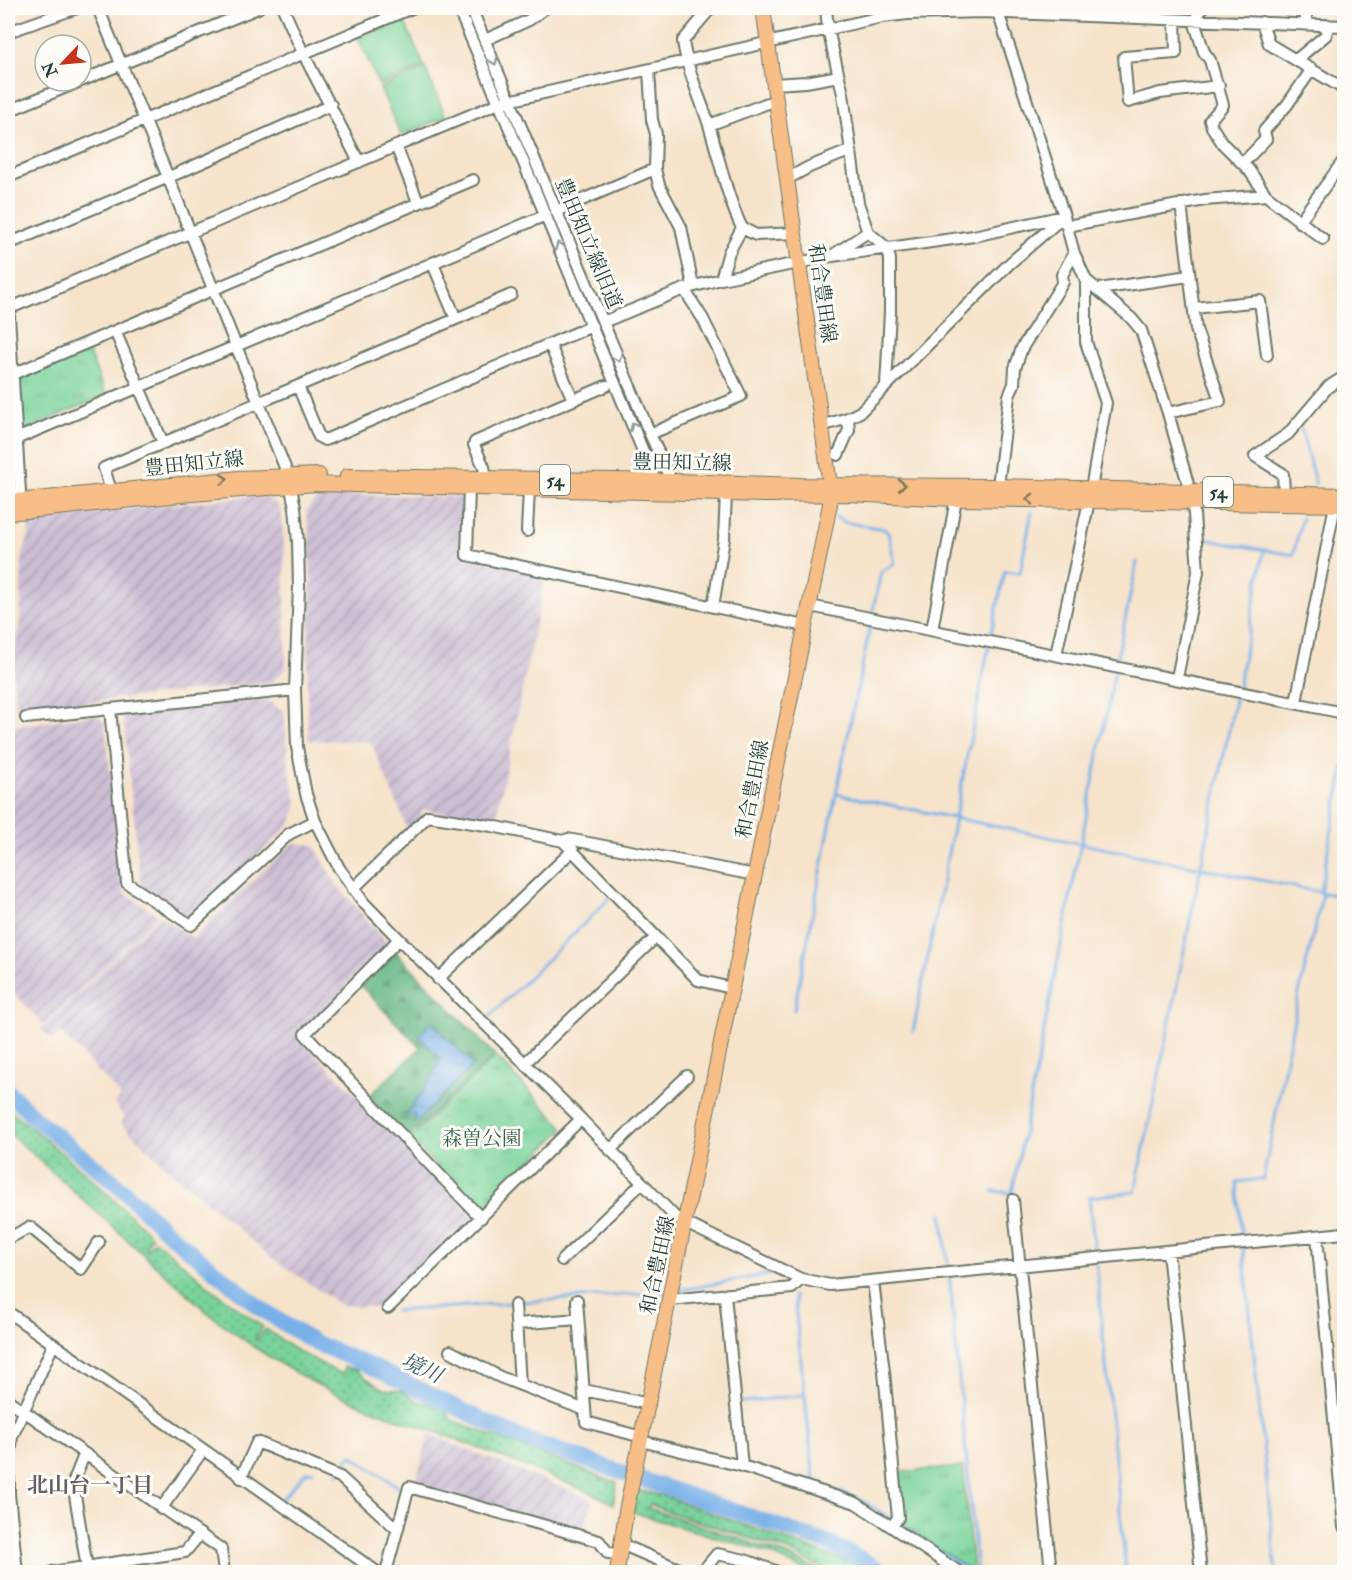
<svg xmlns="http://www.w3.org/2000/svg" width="1352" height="1580" font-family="'IM FELL Double Pica','Noto Serif JP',serif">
<defs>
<pattern id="industrial-furrows" width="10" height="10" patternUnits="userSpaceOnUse" patternTransform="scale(1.5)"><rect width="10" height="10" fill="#ccbed3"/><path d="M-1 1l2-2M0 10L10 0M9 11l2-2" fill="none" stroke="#a59cac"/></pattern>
<pattern id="grass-dots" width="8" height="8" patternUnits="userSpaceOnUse" patternTransform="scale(1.5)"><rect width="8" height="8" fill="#79d39a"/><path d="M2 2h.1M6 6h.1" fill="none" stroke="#63ac7e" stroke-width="1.8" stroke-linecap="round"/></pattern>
<pattern id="forest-firs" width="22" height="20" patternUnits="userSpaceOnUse" patternTransform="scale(1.5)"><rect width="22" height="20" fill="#62b582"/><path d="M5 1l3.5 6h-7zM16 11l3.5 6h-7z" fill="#50946b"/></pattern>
<pattern id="park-tufts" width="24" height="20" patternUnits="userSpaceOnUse" patternTransform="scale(1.5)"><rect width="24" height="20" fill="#79d39a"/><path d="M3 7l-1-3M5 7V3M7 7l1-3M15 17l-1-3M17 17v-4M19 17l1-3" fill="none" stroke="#63ac7e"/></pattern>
<pattern id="water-ripples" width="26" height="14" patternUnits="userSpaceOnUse" patternTransform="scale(1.5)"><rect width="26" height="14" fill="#79b0e8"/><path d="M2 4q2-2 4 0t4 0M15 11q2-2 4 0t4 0" fill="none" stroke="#6390bd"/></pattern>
</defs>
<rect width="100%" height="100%" fill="#fdfcf7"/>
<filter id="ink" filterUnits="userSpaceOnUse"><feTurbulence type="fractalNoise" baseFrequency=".0167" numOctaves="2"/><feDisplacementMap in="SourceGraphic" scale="12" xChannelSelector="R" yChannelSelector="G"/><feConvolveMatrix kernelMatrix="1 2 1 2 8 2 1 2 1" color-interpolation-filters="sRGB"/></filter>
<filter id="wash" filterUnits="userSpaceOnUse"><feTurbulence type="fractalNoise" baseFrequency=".008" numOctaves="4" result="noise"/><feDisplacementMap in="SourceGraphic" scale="24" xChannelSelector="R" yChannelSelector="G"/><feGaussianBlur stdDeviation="1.35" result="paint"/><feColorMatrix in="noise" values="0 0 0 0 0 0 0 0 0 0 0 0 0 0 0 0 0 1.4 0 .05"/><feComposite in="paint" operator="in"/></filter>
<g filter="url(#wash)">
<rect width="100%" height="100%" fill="#f6e3ca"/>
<path fill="url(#industrial-furrows)" d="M321,494L468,497L464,556L546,573L495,823L423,809L421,818L408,830L371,742L308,740L307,691L311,581L309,531L306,511Z
M264,495L280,507L284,545L286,668L272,682L17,710L12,667L20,625L22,559L29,535L27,520Z
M267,699L284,712L289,769L297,802L292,822L200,913L193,915L184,914L141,886L123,714Z
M96,715L105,723L124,893L158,915L43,1025L8,986V748L15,726Z
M292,843L314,845L336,884L387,943L345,984L347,987L297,1035L473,1216L474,1221L382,1308L341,1305L273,1259L171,1171L120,1123L125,1118L114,1104L121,1096L61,1032L52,1040L41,1029L159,916L193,938Z
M429,1434L593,1500L582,1534L415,1485Z"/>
<path fill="url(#grass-dots)" stroke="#4c8867" stroke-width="1.5" d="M8,1108L90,1177L144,1228L152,1237L145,1247L147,1249L155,1240L212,1289L263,1327L255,1339L257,1340L266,1329L294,1349L339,1373H344V1367L357,1370L366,1378L383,1389L403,1391L417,1401L442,1407L452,1420L601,1477L600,1480L601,1481L603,1478L617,1482L613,1504L600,1497C554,1478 507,1459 460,1441C426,1428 391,1418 357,1403C303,1380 251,1348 206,1311L8,1132Z
M637,1490L663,1496L837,1558L859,1564L871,1572H829L789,1551L669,1512L650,1504L648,1508L787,1555L821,1572C798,1572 791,1562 770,1554C725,1538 678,1528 633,1512Z"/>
<path fill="url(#forest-firs)" stroke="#40795b" stroke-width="1.5" d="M396,952L495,1055L407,1137L369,1096L420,1048L361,986Z"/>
<path fill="url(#park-tufts)" stroke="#4c8867" stroke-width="1.5" d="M87,348L106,395L20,432L18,376Z
M496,1056L563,1127L562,1131L483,1207L478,1208L409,1138Z
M963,1467L973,1572L902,1523L898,1472Z"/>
<path fill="#79d39a" stroke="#4c8867" stroke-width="1.5" d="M403,18L424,66L379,85L358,38Z
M425,68L446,117L401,135L380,88Z"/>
<path fill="url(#water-ripples)" stroke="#4c768e" stroke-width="1.5" d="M431,1022L473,1065L415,1123L413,1122L416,1117L412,1113L408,1116L406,1114L423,1092L441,1059L419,1036Z"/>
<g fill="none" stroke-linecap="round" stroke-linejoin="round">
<path stroke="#79b0e8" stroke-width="3" d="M1301,428L1315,483
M836,517L843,522L884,529L888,533L895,563L881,572L872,615
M1203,539L1293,555L1302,518
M871,622L836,794L1344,897
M990,639L1005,571L1020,573L1032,511
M1116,663L1137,562
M1238,688L1264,550
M1320,892L1344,767
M794,1010L836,794
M490,1016L610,898
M913,1032L989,645
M993,1191L1012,1193L1115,670
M942,1213L950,1282L977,1572
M1242,1239L1237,1182L1263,1179L1299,993L1323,893
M1243,1246L1276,1572
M1095,1254L1089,1197L1135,1192L1236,695
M1096,1261L1126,1572
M675,1291L771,1274
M794,1296L814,1480L816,1484L859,1499L892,1519
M395,1311L666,1292
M743,1402L805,1395
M338,1474L351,1455L406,1492
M282,1499L306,1472L313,1471
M898,1523L970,1572"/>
<path stroke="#79b0e8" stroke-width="16" d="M8,1091L36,1119L113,1181L166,1231L264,1311L315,1343L366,1364L516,1436L830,1544L862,1559L883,1572"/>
</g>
</g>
<g filter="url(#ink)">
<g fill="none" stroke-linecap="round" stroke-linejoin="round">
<g stroke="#6a7768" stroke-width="14">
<path id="minor" d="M98,8L168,177L288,475L295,507L298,542L299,587L295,690L297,747L306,794L315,821L339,868L364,903L399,939L581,1119L677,1219L801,1279L830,1285L1344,1233
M283,8L303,53L359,162
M458,8L499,103L657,485
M471,8L650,434L673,485
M711,8L683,41C687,70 700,97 709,125C720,160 726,195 742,228L729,252L721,279
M826,8L828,29L843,94L858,203L868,232L887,248L890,259V312L886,385
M1303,8L1308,24
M998,12L1064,216L1074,253L1086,280V342L1106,403L1091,489
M1175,20L1176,53L1124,57L1128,102L1160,93L1219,86
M1262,22L1269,44L1344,89
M8,32L77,8
M485,40L529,20L545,8
M1296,60L1326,35L1328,25
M649,70L652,120L656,134L655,169
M81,81L258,8
M774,84L806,82L839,76
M8,111L81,81
M709,125L776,100
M396,146L418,202
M1243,163L1266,139L1264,131L1287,105L1312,69
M8,177L412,8
M787,179L809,167L849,151
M1266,195L1323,239
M556,211L655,169L659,185L681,227L693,286
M1299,222L1344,160
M1067,226L1205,200L1266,195L1249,170L1223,144L1212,127L1210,120L1223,105L1210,60L1204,52L1194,21L1202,8
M742,228L756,235L795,233
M8,244L176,174L331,105
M833,255L868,232
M1086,280L1131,318L1141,330L1168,413L1190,491L1194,514L1198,572L1177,678
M1099,289L1189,276
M8,300L21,508
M1194,308L1260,301L1267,355
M8,309L499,103L882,17L908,14L983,12L1344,26
M456,319L511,295
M603,322L684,289L721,279L832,256L974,236L1064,216
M115,331L163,443
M550,345L573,400
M13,374L473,180
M298,386L456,319L433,264
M1168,413L1220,401L1196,329L1181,204
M821,426L848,418
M650,434L741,396L703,319L684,289
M16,439L546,215
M838,455L849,430L848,418L860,412L1009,264L1062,218
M486,478L484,467L474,445L475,442L606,386
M998,486L1009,396L1014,384L1015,368L1022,348L1063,282L1062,275L1074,253
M469,488L467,555L805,626
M111,491L104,468L298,386L319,437L325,440L592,326
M1284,493L1283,474L1255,456L1288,434L1328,387L1344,377
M527,531L529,489
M810,606L1344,713
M713,607L724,539L726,493
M932,630L956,499
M1056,655L1089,501
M295,690L110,709L127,883L191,925L289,834L315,821
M1296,702L1335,505
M26,718L110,709
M563,841L568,839L755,875
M353,889L428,816L492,826L563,841L698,980L731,988
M399,939L305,1034L481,1218
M438,979L573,850
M525,1063L656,937
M610,1150L687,1076
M1013,1200L1051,1572
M8,1236H13L30,1227L81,1269L99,1242
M1317,1236L1344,1527
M1168,1251L1201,1572
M562,1260L641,1184
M873,1281L884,1372L898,1518L892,1526
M725,1295L742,1466
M577,1300L586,1422L642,1437
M670,1300L792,1288L801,1279
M515,1305L520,1384
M388,1308L581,1119
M8,1312L377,1572
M517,1324L578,1319
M450,1351L500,1377L585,1410
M584,1390L649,1404
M8,1400L221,1549L224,1572
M641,1441L742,1466L856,1503L959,1572
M84,1455L73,1483L87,1568
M241,1478L257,1442L340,1477L397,1529
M161,1509L203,1450
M621,1544L686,1572
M17,1572L9,1494V1464L12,1437L53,1345
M52,1572L185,1552L200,1534
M386,1572L409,1487L599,1541L608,1553L619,1554
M702,1572L717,1554L745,1560L778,1572"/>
</g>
<g stroke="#6a7768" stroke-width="16">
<path id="major" d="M347,476L672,481L800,485L998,486L1344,495
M8,502L239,478L319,475
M8,513L181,495L316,484L766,495L846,494L956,499L1344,505
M617,1572L626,1512L830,504V485L763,8"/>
</g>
<use href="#minor" stroke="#fff" stroke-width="10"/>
<use href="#major" stroke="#f7be87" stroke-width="14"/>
</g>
<defs><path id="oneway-chevron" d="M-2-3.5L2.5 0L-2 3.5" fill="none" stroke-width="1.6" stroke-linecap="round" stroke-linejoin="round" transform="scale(1.5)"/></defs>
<g stroke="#8f9e9a">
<use href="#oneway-chevron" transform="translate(494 61) rotate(67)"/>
<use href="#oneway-chevron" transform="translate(559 246) rotate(-113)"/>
<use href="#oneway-chevron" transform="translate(618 358) rotate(67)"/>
<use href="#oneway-chevron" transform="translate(634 426) rotate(-113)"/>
</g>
<g stroke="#807759">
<use href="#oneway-chevron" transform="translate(224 479) rotate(-6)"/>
<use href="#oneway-chevron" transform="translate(902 485) rotate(1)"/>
<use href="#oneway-chevron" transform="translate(1030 499) rotate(-179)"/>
</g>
</g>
<g text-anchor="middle" stroke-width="6" stroke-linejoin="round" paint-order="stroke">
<g fill="#fdfcf7" stroke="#62766e" stroke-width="1.5">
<rect x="540" y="465" width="30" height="30" rx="4.5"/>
<rect x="1203" y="477" width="30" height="30" rx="4.5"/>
</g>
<g font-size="18" font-weight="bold" fill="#1f3d34">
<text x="555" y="486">54</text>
<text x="1218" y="498">54</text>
</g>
<g font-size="20" fill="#1f3d34" stroke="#fdfcf7">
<text transform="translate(589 243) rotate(67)" y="7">豊田知立線旧道</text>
<text transform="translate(823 293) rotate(82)" y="7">和合豊田線</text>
<text transform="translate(682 462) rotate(1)" y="7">豊田知立線</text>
<text transform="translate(194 463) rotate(-6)" y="7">豊田知立線</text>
<text transform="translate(752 789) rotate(-79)" y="7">和合豊田線</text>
<text transform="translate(657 1265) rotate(-78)" y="7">和合豊田線</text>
</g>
<g font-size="20" fill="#36624e" stroke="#fdfcf7">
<text x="482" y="1145">森曽公園</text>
</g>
<g font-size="21" font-style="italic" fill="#3a606a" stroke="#fdfcf7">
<text transform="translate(422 1368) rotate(25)" y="7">境川</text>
</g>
<g font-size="21" font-weight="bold" fill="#656065" stroke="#fdfcf7">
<text x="90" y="1492">北山台一丁目</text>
</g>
</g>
<rect width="1352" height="1580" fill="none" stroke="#fdfcf7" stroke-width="30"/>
<g transform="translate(63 63) rotate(244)"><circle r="28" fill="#fdfcf7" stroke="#a4b0a9" stroke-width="1.5"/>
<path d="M0-4.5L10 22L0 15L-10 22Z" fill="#c8321e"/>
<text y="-9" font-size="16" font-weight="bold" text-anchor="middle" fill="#1f3d34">N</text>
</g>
</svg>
